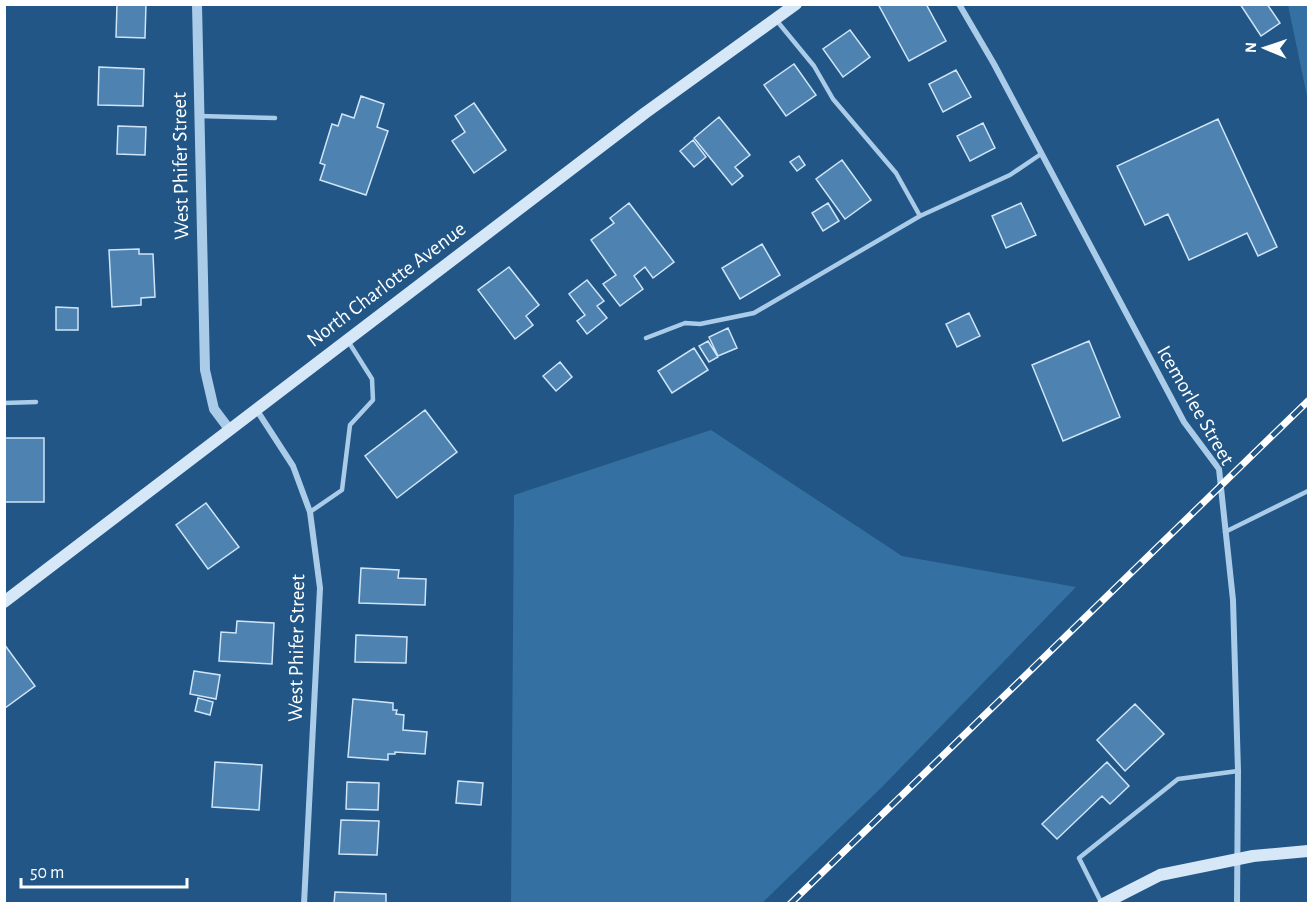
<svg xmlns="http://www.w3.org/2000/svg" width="1313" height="908" font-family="'Alegreya Sans',sans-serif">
<rect width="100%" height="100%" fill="#215686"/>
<path fill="#3570a3" d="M1288,5H1308V101Z
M711,430L902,556L1076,587L882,787L762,903H511L514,495Z"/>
<path fill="#4e82b0" stroke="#cfe5f7" stroke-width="1.5" d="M117,4H146L145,38L116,37Z
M878,4H926L946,41L909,61Z
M1240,4H1267L1280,23L1261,36Z
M850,30L870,57L843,77L823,49Z
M794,64L816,95L786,116L764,85Z
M99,67L144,69L143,106L98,105Z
M956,70L971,97L943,112L929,84Z
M361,96L384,104L377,127L388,131L366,195L320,180L325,165L320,163L332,124L338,126L342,114L354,118Z
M474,103L506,150L474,173L452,141L465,132L455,116Z
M719,117L750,155L735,167L743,176L732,185L694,138Z
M1218,119L1277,247L1258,256L1247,233L1189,260L1168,214L1145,225L1117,166Z
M983,123L995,148L970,161L957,136Z
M118,126L146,127L145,155L117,154Z
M693,140L706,157L694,167L680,151Z
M799,156L805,165L797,171L790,162Z
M842,160L871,200L845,219L816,179Z
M629,203L674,262L653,278L645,267L634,276L643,289L620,306L603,284L616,275L591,240L614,223L610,218Z
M828,203L839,221L823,231L812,213Z
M1021,203L1036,235L1006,248L992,216Z
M762,244L780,275L740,299L722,268Z
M139,249V254H153L155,297L141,298V305L112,307L109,250Z
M509,267L539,305L526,316L533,325L515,339L478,290Z
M587,280L604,301L597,306L607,318L587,334L577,321L585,315L569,294Z
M56,307L78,308V330H56Z
M969,313L980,336L957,347L946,324Z
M728,328L737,348L718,356L709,337Z
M708,341L718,357L709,362L699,346Z
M1089,341L1120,417L1063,441L1032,365Z
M694,348L708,370L672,393L658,371Z
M560,362L572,377L556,391L543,376Z
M425,410L457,452L397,498L365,456Z
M4,438H44V502H4Z
M206,503L239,547L208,569L176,525Z
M361,568L399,570L398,578L426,579L425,605L359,603Z
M237,621L274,623L272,664L219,661L221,632L236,633Z
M356,635L407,637L406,663L355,662Z
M4,644L35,686L5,708H4Z
M194,671L220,675L216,699L190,694Z
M198,698L213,702L210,715L195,711Z
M353,699L393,703V710H397L396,714L404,715L403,730L427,732L425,754L395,752V754H388V760L348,757Z
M1135,704L1164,734L1125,771L1097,740Z
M215,762L262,765L259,810L212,807Z
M1107,762L1129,786L1110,804L1102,796L1057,839L1042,824Z
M458,781L483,783L481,805L456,803Z
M347,782L379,783L378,810L346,809Z
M341,820L379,821L377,855L339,854Z
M335,892L386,894V904H334Z"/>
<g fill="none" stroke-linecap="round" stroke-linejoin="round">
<path stroke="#abcce9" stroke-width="4.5" d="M777,21L814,66L833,99L896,173L920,216
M199,116L275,118
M646,338L685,323L700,324L754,313L920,216L1010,175L1041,154
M4,403L36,402
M310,512L342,490L350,425L373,400L372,379L348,341
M1225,532L1308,491
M1102,904L1079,858L1178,779L1238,771"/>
<path stroke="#abcce9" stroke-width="6" d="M959,4L994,64L1184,422L1219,469L1233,600L1238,771L1237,904
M256,409L293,466L310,512L320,588L304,904"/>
<path stroke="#abcce9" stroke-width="10" d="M197,4L205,370L214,409L229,429"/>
<path stroke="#d6e7f8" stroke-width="12" d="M4,602L645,113L796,4
M1103,904L1160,875L1253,856L1308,851"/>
<g stroke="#fff" stroke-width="7">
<path id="rail" d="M790,904L1308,401"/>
</g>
<use href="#rail" stroke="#215686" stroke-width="4.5" stroke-dasharray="14" stroke-linecap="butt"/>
</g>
<g text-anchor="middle" stroke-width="4.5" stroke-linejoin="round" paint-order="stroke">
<g font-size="21" fill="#fff" stroke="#215686">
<text transform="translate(180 166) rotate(-91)" y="7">West Phifer Street</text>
<text transform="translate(386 284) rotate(-37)" y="7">North Charlotte Avenue</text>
<text transform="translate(1196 405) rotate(60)" y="7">Icemorlee Street</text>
<text transform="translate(296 648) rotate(-89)" y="7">West Phifer Street</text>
</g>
</g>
<rect width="1313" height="908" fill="none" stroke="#ffffff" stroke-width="12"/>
<g transform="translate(1265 48) rotate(272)" stroke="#215686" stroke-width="4.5" paint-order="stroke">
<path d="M0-4.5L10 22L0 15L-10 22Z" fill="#ffffff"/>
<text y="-9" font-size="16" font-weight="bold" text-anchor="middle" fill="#ffffff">N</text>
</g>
<path d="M21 878v9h166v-9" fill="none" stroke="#ffffff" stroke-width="3"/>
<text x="30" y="878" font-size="18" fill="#ffffff" stroke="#215686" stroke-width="4.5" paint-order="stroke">50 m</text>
</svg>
